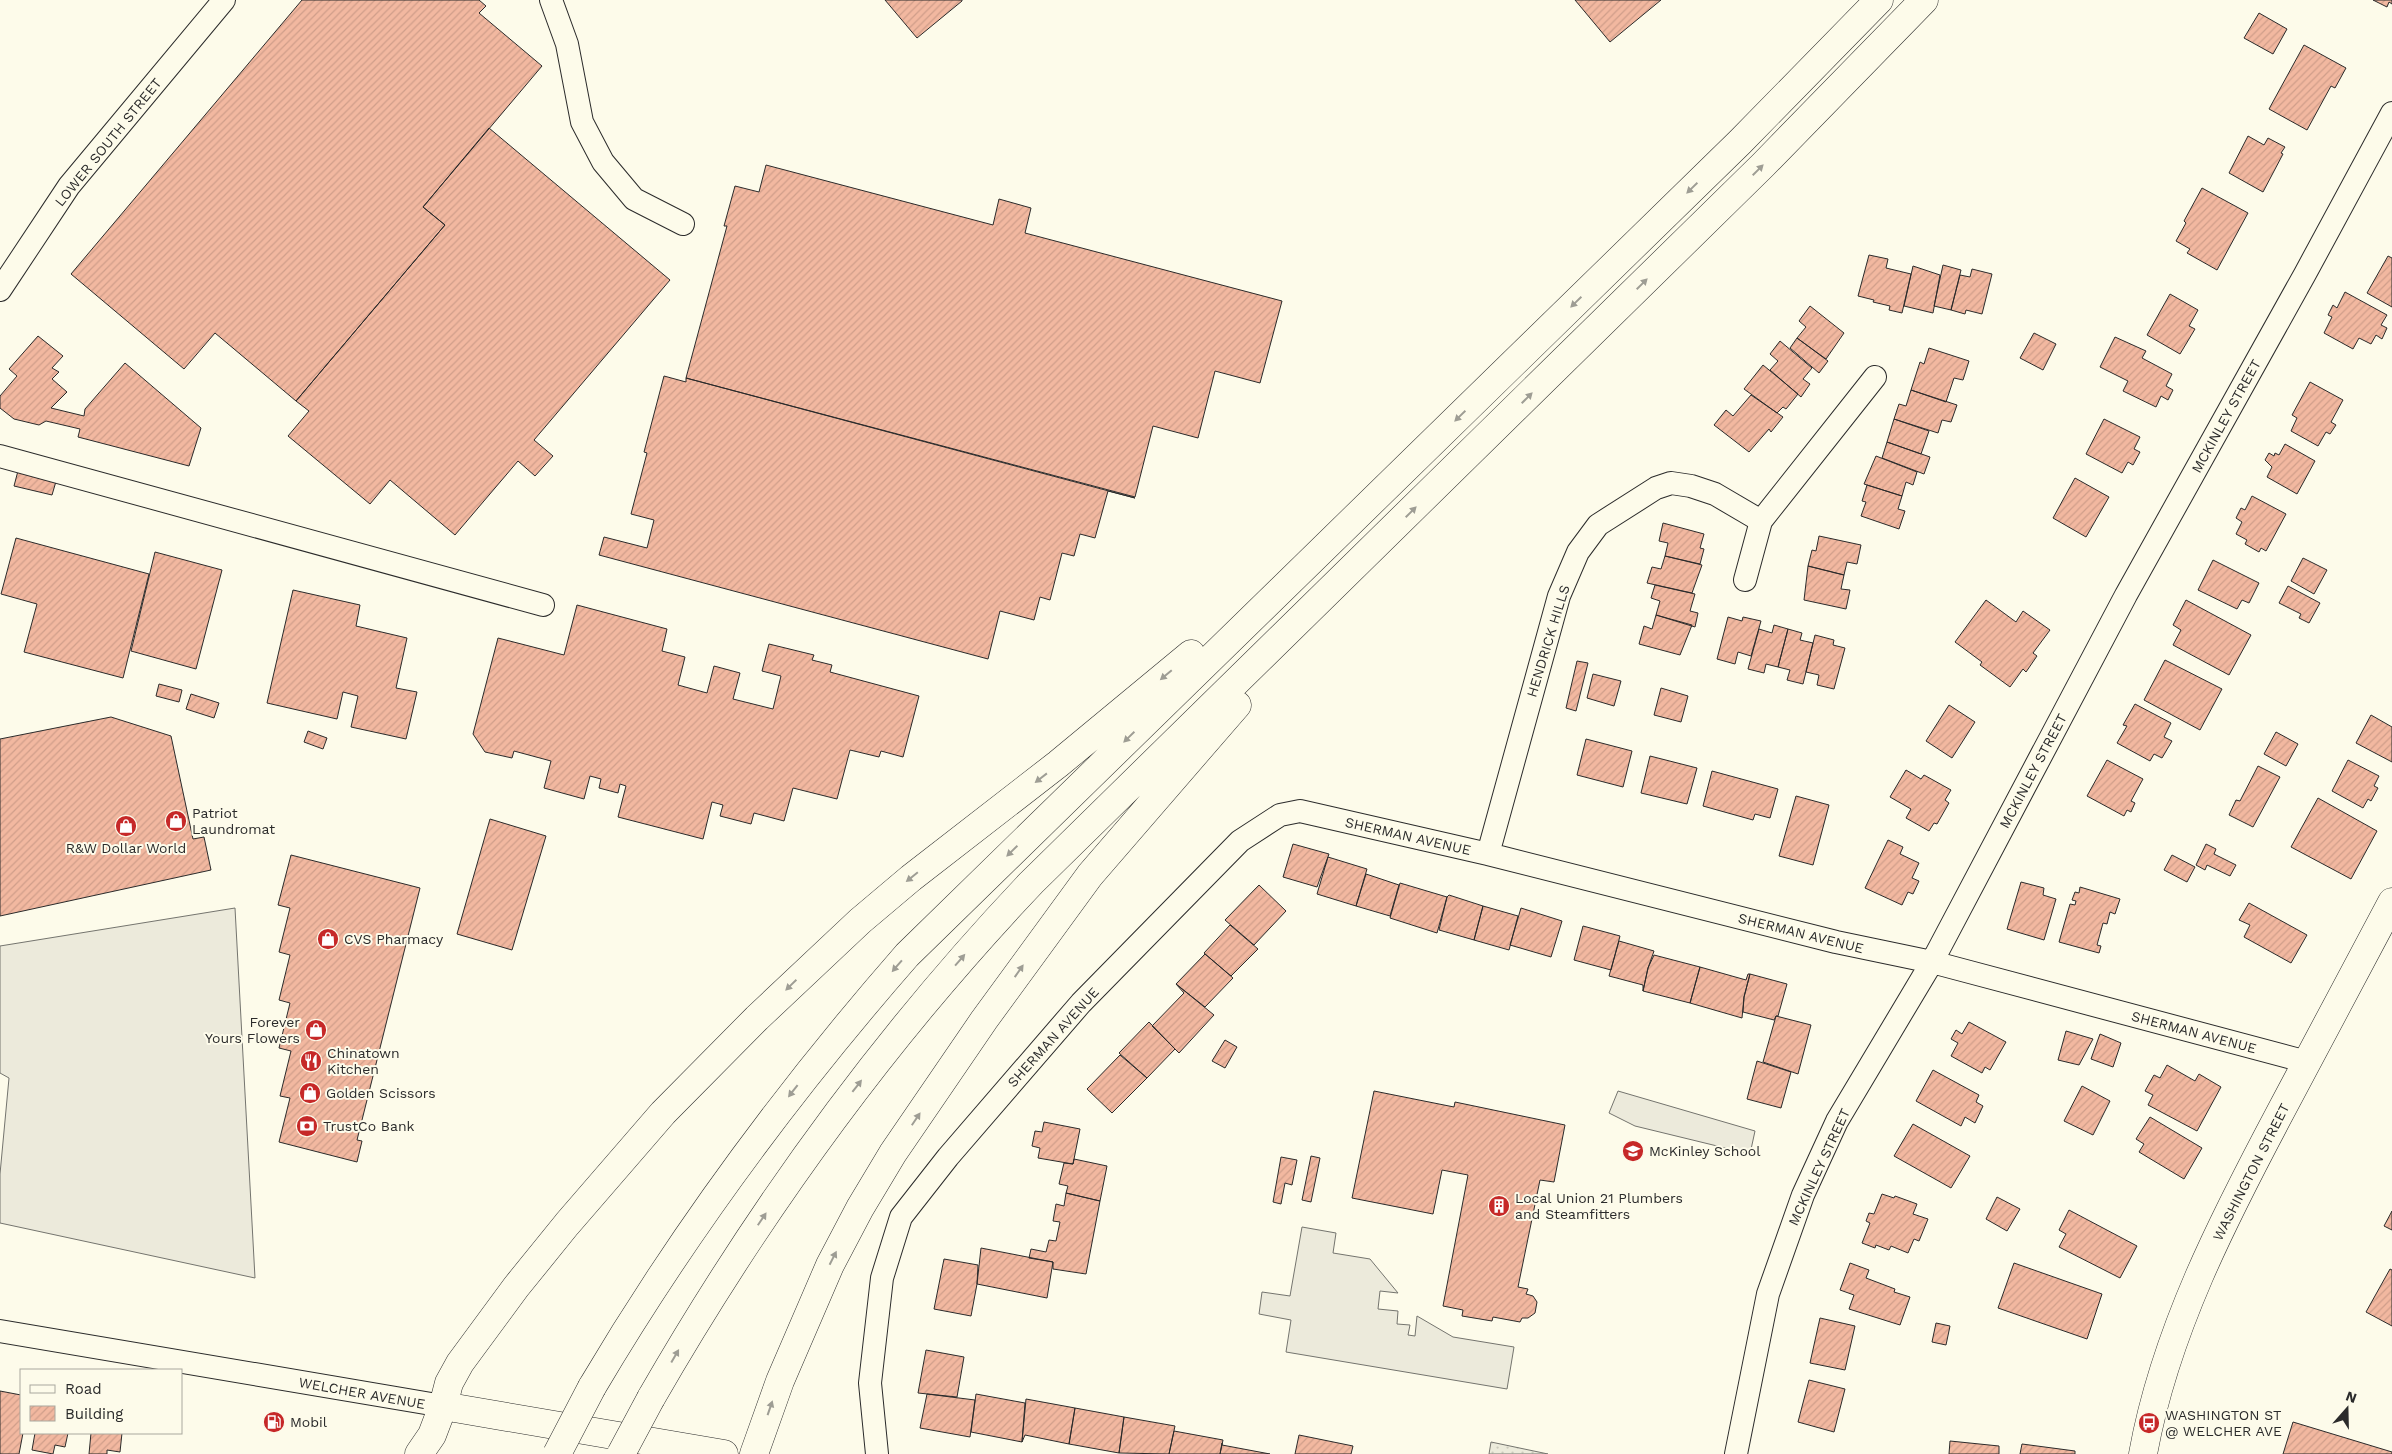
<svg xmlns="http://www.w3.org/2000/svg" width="2392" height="1454" font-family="'Work Sans',sans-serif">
<defs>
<pattern id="grass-dots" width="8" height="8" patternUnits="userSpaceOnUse" patternTransform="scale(1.25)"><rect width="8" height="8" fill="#ecebdb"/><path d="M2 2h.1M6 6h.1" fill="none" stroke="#cbcabc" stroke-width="1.8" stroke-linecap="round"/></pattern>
<pattern id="building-hatch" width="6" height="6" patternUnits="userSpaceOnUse" patternTransform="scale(1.25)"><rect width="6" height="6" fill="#f2b8a0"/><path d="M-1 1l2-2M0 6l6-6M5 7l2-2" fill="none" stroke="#d09e8a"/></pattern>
</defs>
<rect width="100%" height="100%" fill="#fdfbea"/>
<path fill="url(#grass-dots)" stroke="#74746e" d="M1491,1442L1548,1454H1489Z"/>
<path fill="#eceadb" stroke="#74746e" d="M235,908L255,1278L0,1223V1174L9,1078L0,1073V946Z
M1618,1091L1755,1131L1750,1154L1635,1126L1609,1113Z
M1302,1227L1336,1233L1333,1253L1370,1259L1398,1293L1380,1291L1378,1309L1398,1311L1397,1324L1410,1325L1408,1335L1415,1336L1417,1316L1453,1337L1514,1347L1507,1389L1286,1352L1291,1320L1259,1314L1262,1292L1290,1296Z"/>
<path fill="url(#building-hatch)" stroke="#2b2b2b" d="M302,0H479L486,6L479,13L542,66L423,207L445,225L296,401L215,333L184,369L71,274Z
M885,0H962V1L917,38Z
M1575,0H1661L1610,42Z
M2373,0H2392V4L2389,2L2387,7Z
M2259,13L2287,29L2273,54L2244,38Z
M2304,45L2346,68L2335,88L2331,86L2307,130L2269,109Z
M489,128L670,280L534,440L553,456L535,476L518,461L455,535L390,480L370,504L288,436L309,411L296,401L445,225L423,207Z
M2248,136L2264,145L2268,138L2285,147L2281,153L2283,154L2263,192L2229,173Z
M766,165L993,225L999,199L1031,208L1025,233L1282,301L1260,383L1215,371L1198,438L1153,426L1135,497L686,378L727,226H724L735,186L759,192Z
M2202,188L2248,213L2217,270L2187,253L2190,249L2176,241L2186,223L2184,221Z
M1869,255L1888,259L1886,268L1911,274L1902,313L1889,310L1890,306L1873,302L1874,300L1858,296Z
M2388,256L2392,258V307L2367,293Z
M1943,265L1961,270L1951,310L1934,306Z
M1913,266L1940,275L1933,313L1904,306Z
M1972,269L1992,274L1982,314L1966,310L1965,314L1951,310L1960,275L1970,277Z
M2345,292L2387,315L2381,325L2387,328L2382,339L2376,335L2371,344L2359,338L2353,349L2324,333L2332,317L2328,315L2333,305L2337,308Z
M2170,294L2198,310L2189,326L2195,329L2180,354L2147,335Z
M1810,306L1844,333L1826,359L1797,338L1806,327L1799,321Z
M2034,333L2056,344L2043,370L2020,358Z
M38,336L63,356L52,368L59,372L52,379L67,392L51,408L84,416L85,409L125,363L201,428L189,466L78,437L80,429L46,421L39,425L14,419L0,408V396L17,376L9,369Z
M2115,337L2146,351L2142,358L2172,374L2166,386L2173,390L2168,400L2161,396L2156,407L2123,391L2128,381L2100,367Z
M1797,338L1828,361L1819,373L1790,348Z
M1780,341L1812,368L1803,379L1810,384L1801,397L1770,370L1778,361L1770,354Z
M1929,348L1969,361L1963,380L1954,378L1946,402L1911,390L1920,362L1924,364Z
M1763,365L1798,394L1786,409L1783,407L1777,413L1744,389Z
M664,376L686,382V378L1135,498L1108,491L1095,538L1080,534L1074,556L1062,553L1050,600L1040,597L1034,620L1000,611L988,659L599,555L604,537L647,548L654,520L631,514L647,453L644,452Z
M2310,382L2343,400L2331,422L2336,425L2330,434L2326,432L2318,446L2291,431L2297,418L2292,415Z
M1911,390L1957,405L1951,422L1942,420L1938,433L1894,419L1899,404L1906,406Z
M1751,395L1783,417L1771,432L1769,429L1749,452L1714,425L1726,410L1733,416Z
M1894,419L1929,431L1921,454L1887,442Z
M2104,419L2140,437L2134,449L2140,452L2133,465L2128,462L2122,473L2086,454Z
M1887,442L1930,457L1924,474L1882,458Z
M2285,444L2315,461L2297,494L2267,477L2272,467L2265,460L2269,453L2274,456L2275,453L2279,455Z
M1876,456L1917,472L1913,485L1906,482L1902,496L1864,484Z
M19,467L57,478L52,495L14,486Z
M2075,478L2109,497L2086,537L2053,518Z
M1867,485L1902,496L1898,509L1905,511L1899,529L1861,516L1866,502L1862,501Z
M2252,496L2286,514L2266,551L2261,548L2259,552L2245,544L2247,540L2236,534L2242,522L2236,518L2241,508L2245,510Z
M1663,523L1704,534L1700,548L1704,549L1700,564L1665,556L1668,543L1659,541Z
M1819,536L1861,545L1857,564L1847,562L1844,575L1808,566L1812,550L1816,551Z
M16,538L149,574L123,678L24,652L37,604L1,594Z
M155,552L222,570L196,669L131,651Z
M1665,556L1702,565L1692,593L1647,583L1652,567L1661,569Z
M2303,558L2327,570L2314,594L2291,581Z
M2213,560L2259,583L2249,603L2242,600L2237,609L2198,590Z
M1808,566L1844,575L1841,589L1850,590L1846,609L1804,600Z
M1655,585L1695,594L1690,611L1698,613L1695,627L1656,615L1660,601L1651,598Z
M2288,586L2320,603L2309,623L2299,618L2301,614L2279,603Z
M293,590L360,605L356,626L407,638L396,688L417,692L406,739L351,727L358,696L343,692L337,719L267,703Z
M1986,600L2016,622L2023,611L2050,630L2033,653L2037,656L2026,672L2023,669L2010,687L1980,665L1982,662L1955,642Z
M2186,600L2251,635L2229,675L2173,645L2181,630L2173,625Z
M577,605L667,629L662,651L685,657L678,685L707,693L714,666L740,673L733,699L773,709L781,676L762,671L769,644L814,655L812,660L832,665L830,672L919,696L903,757L881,751L879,757L850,750L837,799L793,788L784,821L754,813L751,824L720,816L723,805L712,802L703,839L618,817L626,786L620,784L618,793L599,788L601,779L590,776L584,799L544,788L551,761L514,751L512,758L485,752L473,734L498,638L564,655Z
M1656,615L1692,625L1680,655L1639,644L1644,626L1652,629Z
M1728,617L1742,621L1743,617L1761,621L1751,656L1738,652L1735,664L1717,659Z
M1774,625L1788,629L1778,667L1766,664L1764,673L1748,669L1759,629L1772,633Z
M1788,629L1802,633L1800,640L1813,643L1803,684L1787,680L1790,670L1778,667Z
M1815,635L1834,640L1833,645L1845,648L1834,689L1817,685L1819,675L1806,672Z
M2165,660L2222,689L2200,730L2144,700Z
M1577,661L1588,663L1576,711L1566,708Z
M1593,674L1621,681L1614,706L1587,698Z
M159,684L182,690L179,702L156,696Z
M1661,688L1688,696L1681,722L1654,715Z
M191,694L219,703L214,718L186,709Z
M2135,704L2171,723L2164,737L2172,741L2162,758L2154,754L2150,761L2117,743L2127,726L2123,725Z
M1949,705L1975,722L1952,758L1926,741Z
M2371,715L2392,727V762L2356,743Z
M111,717L171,736L193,839L204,837L211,870L0,916V739Z
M308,731L327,738L323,749L304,742Z
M2276,732L2298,744L2286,766L2264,754Z
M1586,739L1632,751L1623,787L1577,775Z
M1650,756L1697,768L1687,804L1641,793Z
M2107,760L2143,779L2131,801L2135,803L2131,812L2127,810L2124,816L2087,796Z
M2348,760L2379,776L2374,786L2378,788L2371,801L2368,799L2363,808L2332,791Z
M2258,766L2280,777L2253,827L2229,815L2236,800L2240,801Z
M1906,770L1921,779L1924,775L1951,790L1945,800L1949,803L1937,824L1934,823L1929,831L1906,818L1911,809L1890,797Z
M1712,771L1778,789L1770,818L1755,814L1753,820L1703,806Z
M1796,796L1829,805L1813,865L1779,856Z
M2318,798L2377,831L2351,879L2291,847Z
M490,819L546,836L512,950L457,934Z
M1888,840L1903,847L1900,854L1919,863L1912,878L1919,881L1913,894L1908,892L1902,905L1865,888Z
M1293,844L1329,854L1317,887L1283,877Z
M2206,844L2216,849L2214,854L2236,865L2230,876L2207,865L2205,870L2196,865Z
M291,855L420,888L357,1140L362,1141L357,1162L279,1142L290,1098L280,1096L291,1051L279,1048L290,1003L279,1000L290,955L279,952L290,908L278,905Z
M2172,855L2195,867L2187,882L2164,870Z
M1328,857L1367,869L1356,906L1317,894Z
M1366,874L1399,885L1390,916L1356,906Z
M2021,882L2044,888L2043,895L2056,899L2044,940L2007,929Z
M1400,883L1447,897L1437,933L1390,918Z
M1259,885L1286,911L1254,945L1225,920Z
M2080,887L2120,899L2115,914L2110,912L2107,924L2103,923L2097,945L2101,946L2099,953L2059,942L2070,904L2075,905L2076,901L2072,900L2075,892L2079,893Z
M1449,895L1483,906L1474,940L1439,930L1447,897Z
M2249,903L2307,935L2291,963L2244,937L2250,925L2239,920Z
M1483,906L1518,916L1509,950L1474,940Z
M1521,908L1562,921L1551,957L1510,945Z
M1230,925L1258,949L1231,976L1204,953Z
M1583,926L1620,936L1611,970L1574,960Z
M1619,941L1654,951L1648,968L1643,991V985L1609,976Z
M1205,954L1233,978L1205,1007L1176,984Z
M1654,955L1700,967L1690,1003L1643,991L1648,968Z
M1700,967L1746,980L1748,974H1750L1744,997L1742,1018L1690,1003Z
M1750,974L1787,984L1778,1016H1776L1774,1020L1743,1012L1744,997Z
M1176,984L1214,1015L1179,1053L1152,1026L1184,993Z
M1776,1016L1811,1025L1798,1074L1763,1062Z
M1149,1022L1175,1049L1147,1078L1119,1053Z
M1969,1022L2006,1042L1990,1070L1985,1067L1982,1073L1951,1056L1958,1043L1951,1039L1956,1030L1962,1034Z
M2066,1031L2093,1039L2079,1065L2058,1060Z
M2100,1034L2121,1043L2113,1067L2091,1059Z
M1225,1040L1237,1047L1225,1068L1212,1061Z
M1120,1055L1147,1078L1112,1113L1087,1089Z
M1757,1061L1791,1072L1781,1108L1747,1099Z
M2167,1065L2195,1081L2199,1074L2221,1087L2197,1131L2148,1105L2153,1095L2145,1091L2154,1075L2160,1078Z
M1933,1070L1979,1095L1976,1102L1983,1106L1975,1123L1965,1117L1961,1126L1916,1101Z
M2082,1086L2110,1101L2093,1135L2064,1121Z
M1374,1091L1454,1107L1455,1102L1565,1125L1554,1182L1540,1180L1518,1287L1528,1289L1526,1294L1533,1296L1537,1302L1535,1313L1528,1318H1522L1520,1322L1493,1317L1492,1321L1462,1316L1463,1310L1443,1306L1468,1175L1442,1170L1433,1214L1352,1198Z
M2150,1117L2202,1148L2184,1179L2139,1152L2144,1144L2136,1139Z
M1044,1122L1080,1129L1073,1164L1038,1158L1040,1148L1032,1146L1035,1131L1042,1132Z
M1913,1124L1970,1156L1951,1188L1894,1156Z
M1311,1156L1320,1158L1311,1202L1302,1200Z
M1281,1157L1297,1160L1292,1185L1285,1183L1281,1204L1273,1202Z
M1074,1159L1107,1166L1100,1201L1066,1193L1068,1186L1059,1184L1064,1163L1073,1164Z
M1066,1193L1100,1201L1086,1274L1053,1269V1262L1029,1258L1031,1249L1046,1252L1049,1240L1056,1241L1060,1222L1053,1221L1056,1204L1064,1206Z
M1882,1194L1894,1198L1895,1196L1917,1204L1913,1214L1928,1219L1919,1241L1914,1239L1908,1253L1891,1246L1889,1250L1876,1245L1875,1248L1862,1243L1870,1223L1866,1221L1869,1213L1874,1214Z
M1997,1197L2020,1209L2007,1231L1986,1219Z
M2069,1210L2137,1246L2120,1278L2059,1247L2066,1234L2059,1230Z
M2392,1211V1230L2384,1226Z
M981,1248L1053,1262L1047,1298L977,1284Z
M944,1259L978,1265L977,1284L971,1316L934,1309Z
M1850,1263L1869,1270L1866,1278L1895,1289L1894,1292L1910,1297L1900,1325L1849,1309L1854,1295L1840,1290Z
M2014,1263L2102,1294L2087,1339L1998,1308Z
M2390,1269L2392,1270V1326L2366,1312Z
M1820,1318L1855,1326L1845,1370L1810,1363Z
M1936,1323L1950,1326L1946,1345L1932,1342Z
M926,1350L964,1357L957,1397L918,1393Z
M1809,1380L1845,1389L1834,1432L1798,1422Z
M0,1391L21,1395V1433H23L19,1454H0Z
M927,1394L975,1400L970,1437L920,1428Z
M976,1394L1025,1403L1022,1442L971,1432Z
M1026,1399L1075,1408L1069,1444L1025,1435L1022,1442Z
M1075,1408L1124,1417L1119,1453L1069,1444Z
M1124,1417L1175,1426L1169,1454L1119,1453Z
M2293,1422L2392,1452V1454H2283Z
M1174,1431L1223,1440L1220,1454H1169Z
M35,1433H68L65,1447L55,1445L53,1454L32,1450Z
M91,1433H122L120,1452L107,1450V1454H89Z
M1299,1435L1353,1446L1351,1454H1295Z
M1950,1441L1999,1446V1454H1949Z
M1222,1443V1445L1270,1454H1220Z
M2022,1444L2075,1451V1454H2020Z"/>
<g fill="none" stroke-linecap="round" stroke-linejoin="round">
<g stroke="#2b2b2b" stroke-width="24">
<path id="street" d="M551,0L567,44L582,122L603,162L634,199L683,224
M0,290L69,186L224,0
M0,456L543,605
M1745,580L1761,521L1875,377
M1488,854L1559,596L1578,552L1598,525L1656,488L1671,483L1691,486L1715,494L1761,521
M0,1331L443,1406
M877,1454L870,1383L882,1278L901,1217L948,1157L1081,1003L1240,841L1280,815L1300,811L1488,854L1836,942L1932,962L2307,1062
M1736,1454L1768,1294L1803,1195L1837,1121L1932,962L2126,595L2305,274L2392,113"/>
</g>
<g stroke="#2b2b2b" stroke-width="29">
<path id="secondary" d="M419,1454L432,1435L443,1406L724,1454
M2143,1454C2165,1332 2224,1218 2282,1109C2319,1040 2355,971 2392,902"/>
</g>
<g stroke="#2b2b2b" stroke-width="29">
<path id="highway" d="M592,1387C683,1233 789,1090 907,955L1740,142L1879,0
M651,1398C758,1212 883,1039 1031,883L1763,165L1924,0
M443,1406L449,1383L460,1363L516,1287L567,1224L663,1113L757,1018L860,921L911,878L1058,764L1191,654
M754,1454L780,1381L830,1265L860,1208L893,1153L984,1020L1090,875L1237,705"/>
</g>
<use href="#street" stroke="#fdfbea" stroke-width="22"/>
<use href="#secondary" stroke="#fdfbea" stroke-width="28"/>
<use href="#highway" stroke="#fdfbea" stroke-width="28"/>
<g stroke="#2b2b2b" stroke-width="29" stroke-linecap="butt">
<path id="highway-bridge" d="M557,1454L592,1387
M621,1454L651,1398"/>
</g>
<use href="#highway-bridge" stroke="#fdfbea" stroke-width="28"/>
</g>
<defs><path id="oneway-solid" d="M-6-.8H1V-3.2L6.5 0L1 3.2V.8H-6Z" transform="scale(1.25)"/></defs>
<g fill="#9e9d94">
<use href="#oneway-solid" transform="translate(1758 170) rotate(-45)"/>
<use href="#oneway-solid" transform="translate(1692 188) rotate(136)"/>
<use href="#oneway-solid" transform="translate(1642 284) rotate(-45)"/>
<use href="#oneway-solid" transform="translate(1576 302) rotate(136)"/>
<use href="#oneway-solid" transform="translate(1527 398) rotate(-45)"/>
<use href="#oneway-solid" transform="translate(1460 416) rotate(136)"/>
<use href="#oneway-solid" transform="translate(1411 512) rotate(-45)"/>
<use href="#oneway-solid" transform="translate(1166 675) rotate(140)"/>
<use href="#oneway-solid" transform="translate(1129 737) rotate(136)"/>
<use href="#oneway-solid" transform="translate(1041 778) rotate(142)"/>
<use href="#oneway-solid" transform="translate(1012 851) rotate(136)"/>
<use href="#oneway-solid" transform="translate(912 877) rotate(141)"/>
<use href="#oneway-solid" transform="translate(960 960) rotate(-49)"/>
<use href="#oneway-solid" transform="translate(897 966) rotate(131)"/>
<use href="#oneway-solid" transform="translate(1019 971) rotate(-55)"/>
<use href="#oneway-solid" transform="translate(791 985) rotate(136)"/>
<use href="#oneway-solid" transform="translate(857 1086) rotate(-52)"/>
<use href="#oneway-solid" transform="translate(793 1091) rotate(128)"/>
<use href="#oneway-solid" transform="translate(916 1119) rotate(-56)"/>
<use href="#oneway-solid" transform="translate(762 1219) rotate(-56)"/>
<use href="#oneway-solid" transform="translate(833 1258) rotate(-63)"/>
<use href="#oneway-solid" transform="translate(675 1356) rotate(-60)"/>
<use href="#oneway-solid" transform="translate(770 1408) rotate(-71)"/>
</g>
<defs>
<g id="shop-disc" transform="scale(1.125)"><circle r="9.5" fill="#c62828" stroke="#fdfbea"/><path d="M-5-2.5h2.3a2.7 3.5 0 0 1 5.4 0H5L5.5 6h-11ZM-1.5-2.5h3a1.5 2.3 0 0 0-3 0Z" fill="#fff"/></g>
<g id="restaurant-disc" transform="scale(1.125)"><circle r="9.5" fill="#c62828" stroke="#fdfbea"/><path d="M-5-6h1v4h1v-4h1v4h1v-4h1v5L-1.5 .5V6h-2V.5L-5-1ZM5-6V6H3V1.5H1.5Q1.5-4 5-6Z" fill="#fff"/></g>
<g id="bank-disc" transform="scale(1.125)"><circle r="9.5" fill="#c62828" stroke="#fdfbea"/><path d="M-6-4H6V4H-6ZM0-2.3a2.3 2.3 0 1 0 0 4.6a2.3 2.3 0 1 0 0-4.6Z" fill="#fff"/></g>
<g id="school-disc" transform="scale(1.125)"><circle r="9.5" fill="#c62828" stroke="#fdfbea"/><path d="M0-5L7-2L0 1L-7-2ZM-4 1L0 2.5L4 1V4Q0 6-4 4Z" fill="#fff"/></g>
<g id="building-disc" transform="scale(1.125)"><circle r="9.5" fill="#c62828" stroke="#fdfbea"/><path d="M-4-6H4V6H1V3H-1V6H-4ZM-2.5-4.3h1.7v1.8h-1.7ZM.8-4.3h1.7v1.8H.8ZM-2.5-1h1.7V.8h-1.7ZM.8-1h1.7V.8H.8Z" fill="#fff"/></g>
<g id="fuel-disc" transform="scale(1.125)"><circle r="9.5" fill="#c62828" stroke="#fdfbea"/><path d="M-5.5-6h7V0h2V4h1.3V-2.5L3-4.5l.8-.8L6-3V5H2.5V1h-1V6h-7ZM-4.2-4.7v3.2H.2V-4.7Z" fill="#fff"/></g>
<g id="bus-disc" transform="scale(1.125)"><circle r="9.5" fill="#c62828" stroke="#fdfbea"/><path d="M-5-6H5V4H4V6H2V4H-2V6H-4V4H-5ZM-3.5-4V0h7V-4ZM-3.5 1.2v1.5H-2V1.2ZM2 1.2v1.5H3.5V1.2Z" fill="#fff"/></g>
</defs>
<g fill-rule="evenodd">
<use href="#shop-disc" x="176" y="821"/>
<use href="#shop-disc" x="126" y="826"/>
<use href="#shop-disc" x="328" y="939"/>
<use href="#shop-disc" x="316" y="1030"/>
<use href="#restaurant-disc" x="311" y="1061"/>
<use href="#shop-disc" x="310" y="1093"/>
<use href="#bank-disc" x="307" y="1126"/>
<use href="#school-disc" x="1633" y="1151"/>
<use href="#building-disc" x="1499" y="1206"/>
<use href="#fuel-disc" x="274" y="1422"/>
<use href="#bus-disc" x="2149" y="1423"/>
</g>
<g text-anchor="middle" stroke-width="4" stroke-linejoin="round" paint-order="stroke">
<g font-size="14" fill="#2b2b2b" stroke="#fdfbea">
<text transform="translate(108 142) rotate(-51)" y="5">LOWER SOUTH STREET</text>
<text transform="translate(2226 416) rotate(-61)" y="5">MCKINLEY STREET</text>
<text transform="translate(1548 641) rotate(-73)" y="5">HENDRICK HILLS</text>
<text transform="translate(2033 771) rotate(-62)" y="5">MCKINLEY STREET</text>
<text transform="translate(1408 836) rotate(13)" y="5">SHERMAN AVENUE</text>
<text transform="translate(1801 933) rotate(14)" y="5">SHERMAN AVENUE</text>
<text transform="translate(2194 1032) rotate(15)" y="5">SHERMAN AVENUE</text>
<text transform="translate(1053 1037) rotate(-48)" y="5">SHERMAN AVENUE</text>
<text transform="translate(1819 1167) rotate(-65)" y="5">MCKINLEY STREET</text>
<text transform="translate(2251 1172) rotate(-63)" y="5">WASHINGTON STREET</text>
<text transform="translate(362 1393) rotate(10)" y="5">WELCHER AVENUE</text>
</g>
<g font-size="14" fill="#2b2b2b" stroke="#fdfbea" text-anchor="start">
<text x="192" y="818">Patriot<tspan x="192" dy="16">Laundromat</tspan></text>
<text x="126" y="853" text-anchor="middle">R&amp;W Dollar World</text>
<text x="344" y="944">CVS Pharmacy</text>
<text x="300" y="1027" text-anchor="end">Forever<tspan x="300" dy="16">Yours Flowers</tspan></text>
<text x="327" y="1058">Chinatown<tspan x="327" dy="16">Kitchen</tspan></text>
<text x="326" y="1098">Golden Scissors</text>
<text x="323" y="1131">TrustCo Bank</text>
<text x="1649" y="1156">McKinley School</text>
<text x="1515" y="1203">Local Union 21 Plumbers<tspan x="1515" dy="16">and Steamfitters</tspan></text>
<text x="2165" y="1420">WASHINGTON ST<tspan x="2165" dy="16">@ WELCHER AVE</tspan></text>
<text x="290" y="1427">Mobil</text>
</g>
</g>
<rect x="20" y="1369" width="162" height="65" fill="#fdfbea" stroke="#a9a89e"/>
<rect x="30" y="1385" width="25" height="8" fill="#fdfbea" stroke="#a9a89e"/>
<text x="65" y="1394" font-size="15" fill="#2b2b2b">Road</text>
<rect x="30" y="1406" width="25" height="15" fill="url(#building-hatch)" stroke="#a9a89e"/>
<text x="65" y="1419" font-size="15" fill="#2b2b2b">Building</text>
<g transform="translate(2347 1409) rotate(20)" stroke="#fdfbea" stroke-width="4" paint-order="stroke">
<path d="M0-4L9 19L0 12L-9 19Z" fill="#2b2b2b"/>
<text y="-8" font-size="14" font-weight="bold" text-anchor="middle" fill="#2b2b2b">N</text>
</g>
</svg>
